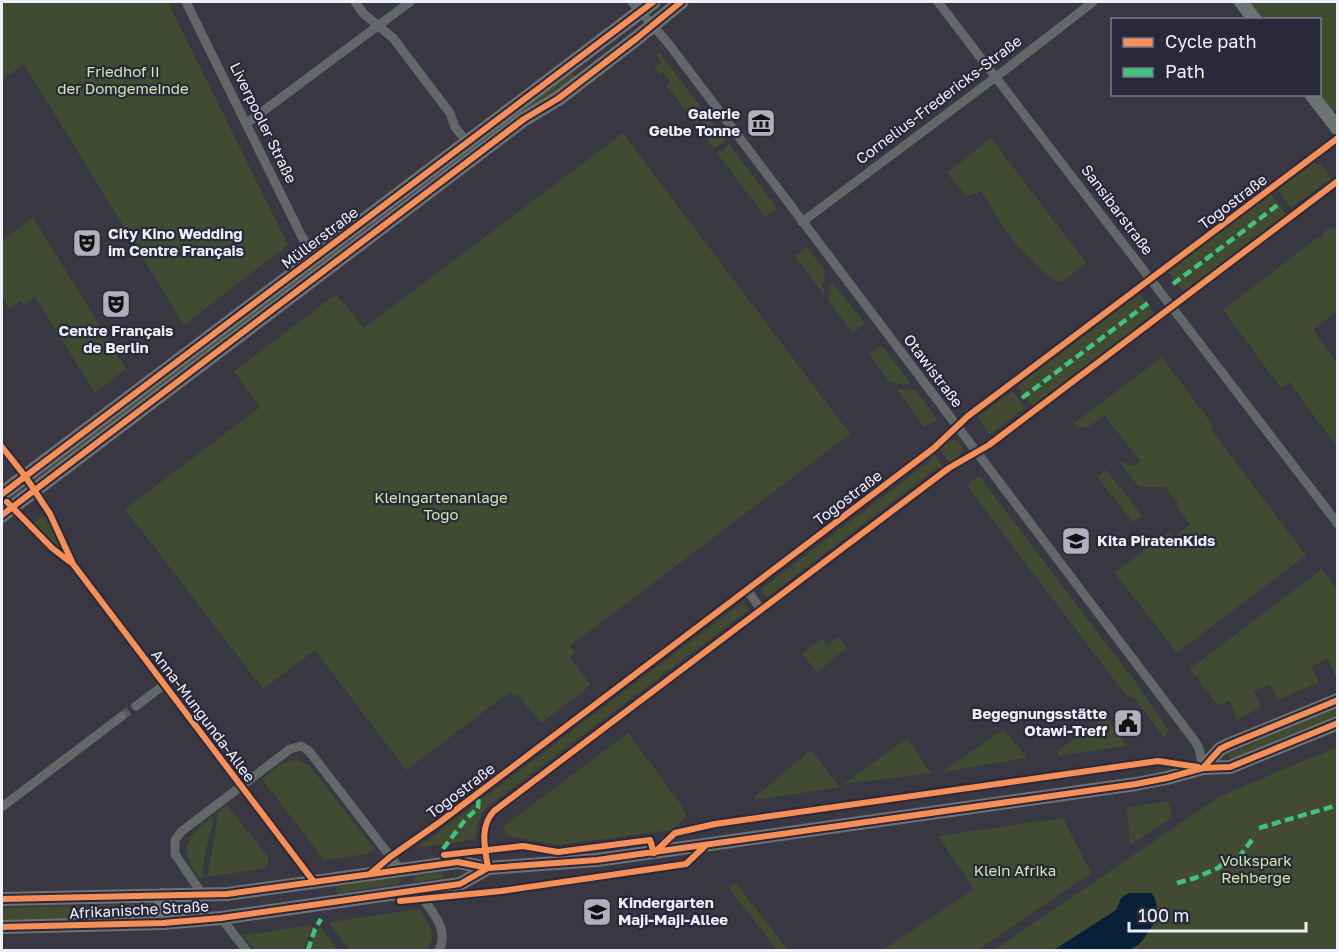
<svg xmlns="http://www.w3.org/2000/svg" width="1339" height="952" font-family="'Golos Text',sans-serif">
<rect width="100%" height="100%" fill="#383742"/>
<path fill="#424b32" d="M2,2H168L288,245L184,325L24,64L2,80Z
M1247,2H1337V109L1333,112L1320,94V20L1261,19Z
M659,52L700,106L699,114H697L696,117H699L698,127L666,85L670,81L663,72L659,74L654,68L661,62L656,55Z
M571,71L576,78L492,137L489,133Z
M704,114H707L726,140L714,149L701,131Z
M623,133L850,434L570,646L575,653L570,658L591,685L541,723L517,694L514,696L511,691L406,770L315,650L263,689L125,509L260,407L234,371L336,294L364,328Z
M991,138L1086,263L1062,282C1043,278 1008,236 998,219C992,210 988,199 981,191L967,197L947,173Z
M729,144L777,208L765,217L717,153L720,150L722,152Z
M1315,162L1318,165L1320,163L1331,178L1291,208L1278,190Z
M1271,194L1286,214L1183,292L1168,272Z
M33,217L126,369L95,393L35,297L24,304L21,301L9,309L2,295V241Z
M1337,225V311L1313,330L1337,363V447L1289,382L1281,388L1223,310L1318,237L1319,239L1324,235L1323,233L1331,227L1332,229Z
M338,247L341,251L49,473L45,468Z
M807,247L825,271L824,281H822L821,287L824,288V295L795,256Z
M831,281L865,323L853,333L828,300Z
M1140,294L1155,314L1032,406L1017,386Z
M881,345L910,383L906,385L890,382L869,354Z
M1162,357L1214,427L1211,429L1306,555L1177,653L1115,573L1169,532L1174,537L1190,525L1176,505L1178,503L1165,487H1139L1119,461L1132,466L1141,462L1105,416L1088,427L1078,428L1074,423Z
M897,389L916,390L937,420L924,427Z
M1013,391L1025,408L990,435L977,417Z
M950,439L959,441L963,451L950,464L939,448Z
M933,453L944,468L942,470L937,468L766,598L761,589L932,459L931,455Z
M1106,470L1142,515L1133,522L1097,477Z
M979,476L1137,684L1168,729L1165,738L1135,699L1124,693L968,487L969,483Z
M43,515L64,549L61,551L33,523Z
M1322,569L1337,590V675L1335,676L1328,659L1312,666L1319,683L1277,700L1270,684L1254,691L1261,707L1237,720L1230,701L1221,705L1215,702L1209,695L1211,694L1208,690L1206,691L1198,680L1200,679L1197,675L1195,676L1190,669Z
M744,601L749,610L487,807C478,817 477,826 476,839L417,848Z
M838,637L847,648L817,672L802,654L822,638L827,645Z
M1337,708V716L1230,760L1227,754Z
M1106,717L1126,746L1059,756L1057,751Z
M1004,729L1027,758L942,772Z
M628,733L680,803L687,816L672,830L557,845L510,836L504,830V826Z
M907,738L931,773L844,784Z
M1337,747V950H994L1222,795Z
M811,750L840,787L755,800L754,798Z
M293,760L300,761L310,766L374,848L367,854L324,860L262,779L280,764Z
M1168,801L1172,818L1130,845L1127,808Z
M227,805L268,857L269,862L265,868L207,877L215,836L217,813Z
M213,816C212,837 201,857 203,877L199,878C177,847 186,837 213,816Z
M1063,818L1091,873L978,950H883L974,889L938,836Z
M443,872L444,878L417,882L413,880L415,876Z
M397,878L401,880L399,884L339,893L335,890L338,886Z
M736,883L787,949L777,950L729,888Z
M169,903H196L205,907L207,910L170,917Z
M153,904L156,906V916L154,918L2,923V908Z
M419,909C430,923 437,934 427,950H350L330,924V922Z
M312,925L304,950H255L243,935Z
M320,927L338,950H309L315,932Z"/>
<path fill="#071f37" d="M1130,893H1151C1164,907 1153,929 1141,942C1138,946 1133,947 1129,950H1054L1116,910C1122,900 1117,898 1130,893Z"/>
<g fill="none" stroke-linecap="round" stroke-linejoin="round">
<path stroke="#54535e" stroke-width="9" stroke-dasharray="9 4.5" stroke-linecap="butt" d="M122,716L136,706"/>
<path stroke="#646767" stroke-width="9" d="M186,2L302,237L316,256
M355,2L364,14L393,38L450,113L455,127L467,142
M632,2L668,43L1194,740L1199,748L1203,768
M938,2L1338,524
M247,123L410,2
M802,222L996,77L1093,2
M2,447L25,476L50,514L73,564L314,882
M10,506L52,548L70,562
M747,589L761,610
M136,706L164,685
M2,807L122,716
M488,868C485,848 479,827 494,811L949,468L989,445L1338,181
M371,873L390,857L440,822L934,448L968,416L1338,138
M416,890C428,906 451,929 439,950
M202,894L175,854V840L182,831L290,749L301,746L309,751L400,869
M221,918L246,950"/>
<path stroke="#6e7272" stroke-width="14" d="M1241,2L1255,20
M1311,94L1338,129
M1203,768L1220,749L1228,745L1338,700
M162,895L163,923
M2,899L227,894L458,862L488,868L597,860L1136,784L1167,778L1203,768L1230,767L1338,723
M2,927L163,923L221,918L460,884L488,868"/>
<path stroke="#6c7072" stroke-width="15" d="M2,494L653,2
M2,515L524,119L559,98L637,38L681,2"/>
<path stroke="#40c37c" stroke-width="4.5" stroke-dasharray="9 4.5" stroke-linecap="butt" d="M1173,284L1279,204
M1022,398L1151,301
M1259,828L1338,805
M443,849L465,820L478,808L479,792
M1177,883L1195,878L1218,868L1224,863L1237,860L1254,837
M308,950L315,929L321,919"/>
<g stroke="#2a293b" stroke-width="10">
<path id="cycleway" d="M2,447L25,476L50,514L73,564L314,882
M2,494L653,2
M7,502L52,548L70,562
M2,515L524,119L559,98L637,38L681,2
M1203,768L1220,749L1228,745L1338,700
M654,853L675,833L715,824L1158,761L1198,767
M444,855L523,846L558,852L650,840L654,853
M488,868C485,848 479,827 494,811L949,468L989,445L1338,181
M371,873L390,857L440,822L934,448L968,416L1338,138
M2,899L227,894L458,862L488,868L597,860L1136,784L1167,778L1203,768L1230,767L1338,723
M400,901L501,891L686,864L706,845
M2,927L163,923L221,918L460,884L488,868"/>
</g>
<use href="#cycleway" stroke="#f78f57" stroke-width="6"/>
</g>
<defs>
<g id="museum-square" transform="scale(1.5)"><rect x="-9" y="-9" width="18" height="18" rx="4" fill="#b0afbb" stroke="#2a293b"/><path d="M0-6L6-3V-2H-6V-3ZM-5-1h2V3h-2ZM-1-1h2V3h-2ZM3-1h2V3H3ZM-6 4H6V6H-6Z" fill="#111"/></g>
<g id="theatre-square" transform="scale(1.5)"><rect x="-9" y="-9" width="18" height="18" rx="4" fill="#b0afbb" stroke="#2a293b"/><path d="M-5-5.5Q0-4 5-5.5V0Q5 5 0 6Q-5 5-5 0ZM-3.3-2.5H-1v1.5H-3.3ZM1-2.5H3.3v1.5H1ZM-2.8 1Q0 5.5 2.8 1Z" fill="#111"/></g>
<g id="school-square" transform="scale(1.5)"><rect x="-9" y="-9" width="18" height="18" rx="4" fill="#b0afbb" stroke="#2a293b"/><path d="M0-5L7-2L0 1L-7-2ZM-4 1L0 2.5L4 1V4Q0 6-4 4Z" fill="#111"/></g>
<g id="civic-square" transform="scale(1.5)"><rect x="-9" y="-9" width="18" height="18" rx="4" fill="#b0afbb" stroke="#2a293b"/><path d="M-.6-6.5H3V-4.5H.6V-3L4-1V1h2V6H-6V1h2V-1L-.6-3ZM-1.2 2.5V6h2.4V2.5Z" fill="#111"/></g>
</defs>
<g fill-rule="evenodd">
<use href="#museum-square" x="761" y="123"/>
<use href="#theatre-square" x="87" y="243"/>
<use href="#theatre-square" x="116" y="304"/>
<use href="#school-square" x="1076" y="541"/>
<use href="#civic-square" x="1128" y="723"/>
<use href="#school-square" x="597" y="912"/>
</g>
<g text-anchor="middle" stroke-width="4.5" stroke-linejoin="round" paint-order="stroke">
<g font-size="15" fill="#d0e8a8" stroke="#2a293b">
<text x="123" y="77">Friedhof II<tspan x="123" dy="17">der Domgemeinde</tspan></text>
<text x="441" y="503">Kleingartenanlage<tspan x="441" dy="17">Togo</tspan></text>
<text x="1256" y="866">Volkspark<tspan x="1256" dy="17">Rehberge</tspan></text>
<text x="1015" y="876">Klein Afrika</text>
</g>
<g font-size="15" fill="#f0f0fc" stroke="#2a293b">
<text transform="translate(939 100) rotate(-37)" y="5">Cornelius-Fredericks-Straße</text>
<text transform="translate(263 123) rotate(64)" y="5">Liverpooler Straße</text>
<text transform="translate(1233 202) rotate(-37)" y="5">Togostraße</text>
<text transform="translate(1117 210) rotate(53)" y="5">Sansibarstraße</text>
<text transform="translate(320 238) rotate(-37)" y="5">Müllerstraße</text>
<text transform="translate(933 371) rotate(53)" y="5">Otawistraße</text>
<text transform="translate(848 498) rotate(-37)" y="5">Togostraße</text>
<text transform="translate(203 716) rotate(53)" y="5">Anna-Mungunda-Allee</text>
<text transform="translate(461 791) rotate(-37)" y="5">Togostraße</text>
<text transform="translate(139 910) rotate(-3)" y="5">Afrikanische Straße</text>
</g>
<g font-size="15" font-weight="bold" fill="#f0f0fc" stroke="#2a293b" text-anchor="start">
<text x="740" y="119" text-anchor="end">Galerie<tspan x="740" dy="17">Gelbe Tonne</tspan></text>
<text x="108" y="239">City Kino Wedding<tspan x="108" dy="17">im Centre Français</tspan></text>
<text x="116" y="336" text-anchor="middle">Centre Français<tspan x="116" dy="17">de Berlin</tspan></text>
<text x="1097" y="546">Kita PiratenKids</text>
<text x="1107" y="719" text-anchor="end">Begegnungsstätte<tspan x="1107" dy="17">Otawi-Treff</tspan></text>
<text x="618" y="908">Kindergarten<tspan x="618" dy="17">Maji-Maji-Allee</tspan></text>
</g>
</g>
<rect width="1339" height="952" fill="none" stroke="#f0f0fc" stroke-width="6"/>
<rect x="1111" y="18" width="210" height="78" fill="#2a293b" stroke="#797988" stroke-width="1.5"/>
<rect x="1123" y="38" width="30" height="9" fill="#f78f57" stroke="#797988" stroke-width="1.5"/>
<text x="1165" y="48" font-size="18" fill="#f0f0fc">Cycle path</text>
<rect x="1123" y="68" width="30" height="9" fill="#40c37c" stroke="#797988" stroke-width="1.5"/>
<text x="1165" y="78" font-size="18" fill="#f0f0fc">Path</text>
<path d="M1129 922v9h177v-9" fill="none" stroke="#f0f0fc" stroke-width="3"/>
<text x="1138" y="922" font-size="18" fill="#f0f0fc" stroke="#2a293b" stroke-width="4.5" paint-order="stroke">100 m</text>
</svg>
